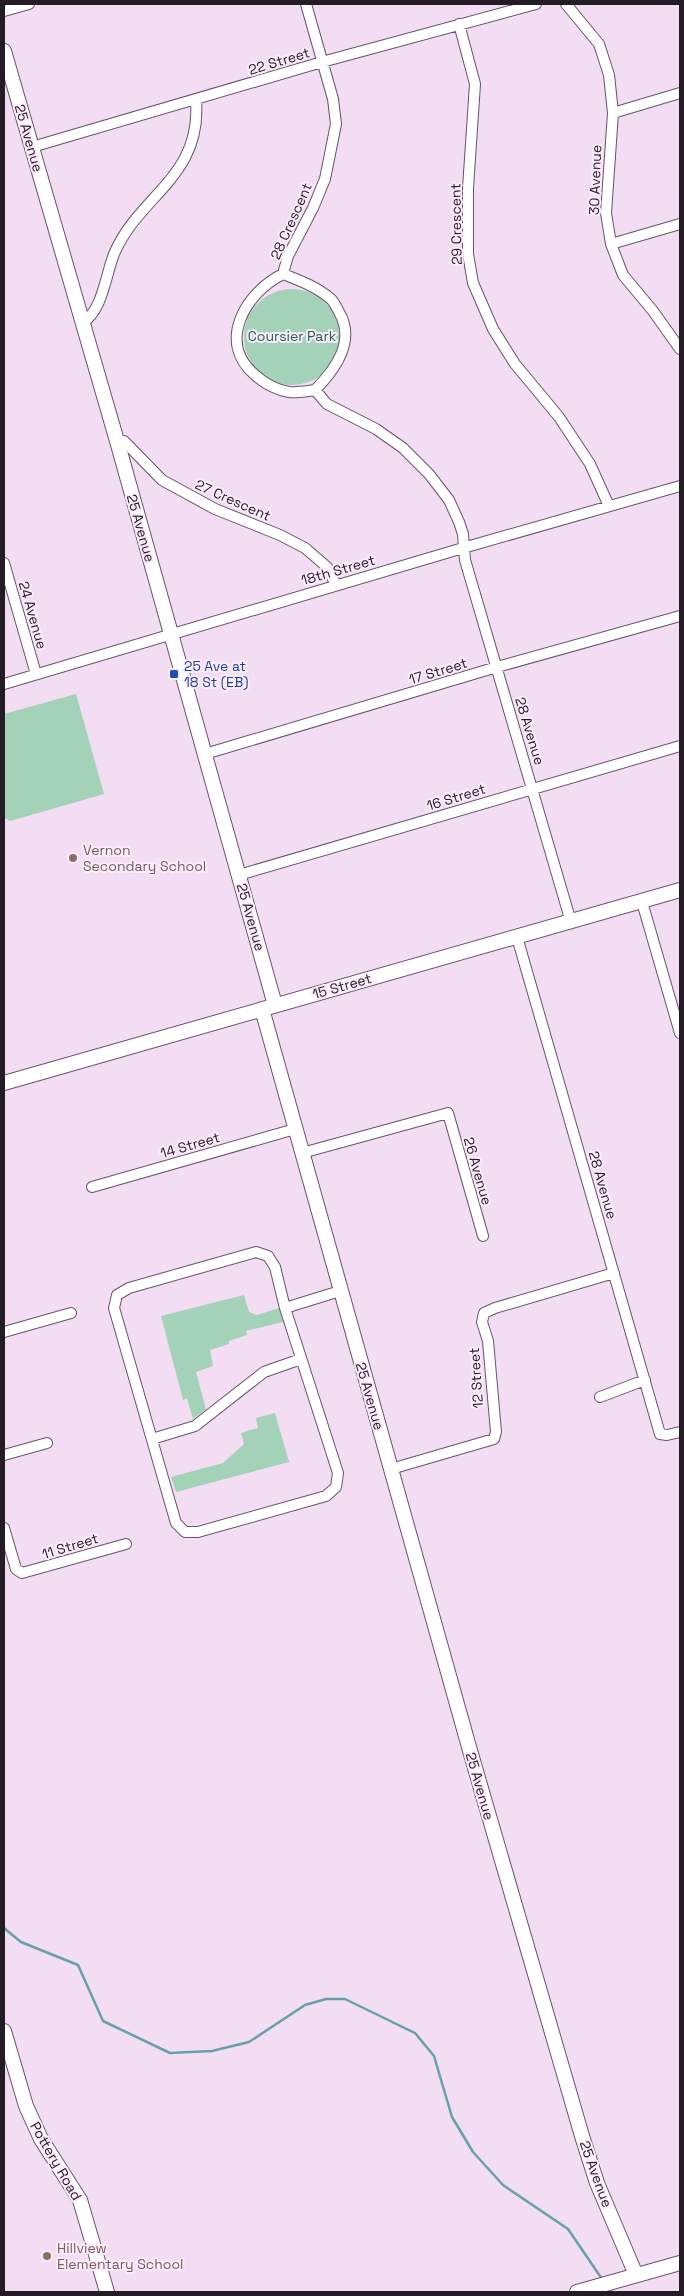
<svg xmlns="http://www.w3.org/2000/svg" width="684" height="2296" font-family="'Space Grotesk',sans-serif">
<rect width="100%" height="100%" fill="#f2ddf2"/>
<path fill="#a3d2b8" d="M244 337a48 48 0 1 1 96 0a48 48 0 1 1-96 0Z
M76,694L104,794L10,821L4,817V714Z
M244,1295L249,1312L257,1315L279,1308L283,1322L246,1331L247,1335L229,1341V1344L210,1350L213,1366L196,1372L206,1409L193,1419L187,1398L183,1400L161,1316Z
M275,1413L289,1462L176,1492L171,1477L223,1463L244,1444L241,1433L258,1428L256,1418Z"/>
<g fill="none" stroke-linecap="round" stroke-linejoin="round">
<path stroke="#66a1a9" stroke-width="2.5" d="M4,1928L21,1942L78,1965L103,2021L170,2053L212,2051L249,2042L305,2005L326,1999H345L415,2033L434,2056L452,2117L473,2152L503,2185L568,2229L602,2279"/>
<g stroke="#675568" stroke-width="12">
<path id="street" d="M566,4L599,44L609,75L613,113L606,213L611,244L623,275L653,311L680,349
M4,11L29,4
M459,24L475,84L468,188V254L473,283L493,329L515,364L559,417L590,464L609,506
M613,113L680,93
M32,147L322,62L536,4
M611,244L680,224
M283,274C301,281 317,287 331,299C334,302 337,308 339,312C356,341 336,369 315,390C307,391 297,393 289,392C277,390 264,383 255,375C216,342 246,292 283,274Z
M283,274L288,256L313,208L325,179L336,124L333,99L306,4
M83,322C102,312 106,274 114,254C139,195 202,177 196,101
M315,390L327,404L376,429L403,448L429,474L449,500L459,522L463,534L465,560L571,922
M117,441H124L162,480L215,509L280,535L305,548L327,567L336,585
M4,563L36,674
M4,684L463,548L680,486
M205,754L497,667L680,616
M239,875L680,746
M642,902L680,1033
M517,937L660,1434L667,1435L680,1432
M302,1153L448,1113L483,1236
M92,1187L295,1129
M256,1252L268,1256L275,1267L285,1308L338,1473L336,1487L326,1496L198,1532H185L176,1523L114,1308L117,1295L129,1288Z
M285,1308L340,1291
M4,1332L71,1313
M600,1397L645,1380
M152,1439L195,1426L264,1372L301,1359
M4,1455L47,1443
M391,1469L494,1439L496,1432L488,1341L482,1322L484,1313L495,1308L614,1273
M4,1528L16,1569L22,1573L126,1544"/>
</g>
<g stroke="#675568" stroke-width="16">
<path id="secondary" d="M4,51L117,441L275,1005
M262,1009L469,1747L582,2136L597,2183L636,2275
M4,1083L680,890
M4,2031L26,2106L41,2139L80,2200L107,2292
M577,2292L680,2263"/>
</g>
<use href="#street" stroke="#fff" stroke-width="10"/>
<use href="#secondary" stroke="#fff" stroke-width="14"/>
</g>
<rect fill="#1a4fb4" stroke="#fdebfd" stroke-width="2" x="169" y="669" width="10" height="10" rx="2.5"/>
<g fill="#8d6e63" stroke="#fdebfd" stroke-width="2">
<circle cx="73" cy="858" r="5"/>
<circle cx="47" cy="2256" r="5"/>
</g>
<g text-anchor="middle" stroke-width="4" stroke-linejoin="round" paint-order="stroke">
<g font-size="14" fill="#241c24" stroke="#fdebfd">
<text transform="translate(279 61) rotate(-17)" y="5">22 Street</text>
<text transform="translate(29 138) rotate(74)" y="5">25 Avenue</text>
<text transform="translate(595 180) rotate(-88)" y="5">30 Avenue</text>
<text transform="translate(291 221) rotate(-66)" y="5">28 Crescent</text>
<text transform="translate(456 224) rotate(-91)" y="5">29 Crescent</text>
<text transform="translate(233 500) rotate(24)" y="5">27 Crescent</text>
<text transform="translate(141 528) rotate(74)" y="5">25 Avenue</text>
<text transform="translate(338 570) rotate(-16)" y="5">18th Street</text>
<text transform="translate(33 615) rotate(74)" y="5">24 Avenue</text>
<text transform="translate(438 671) rotate(-17)" y="5">17 Street</text>
<text transform="translate(530 731) rotate(73)" y="5">28 Avenue</text>
<text transform="translate(456 797) rotate(-17)" y="5">16 Street</text>
<text transform="translate(251 917) rotate(74)" y="5">25 Avenue</text>
<text transform="translate(342 986) rotate(-16)" y="5">15 Street</text>
<text transform="translate(190 1145) rotate(-16)" y="5">14 Street</text>
<text transform="translate(478 1171) rotate(74)" y="5">26 Avenue</text>
<text transform="translate(603 1185) rotate(74)" y="5">28 Avenue</text>
<text transform="translate(476 1378) rotate(-94)" y="5">12 Street</text>
<text transform="translate(370 1396) rotate(74)" y="5">25 Avenue</text>
<text transform="translate(70 1546) rotate(-17)" y="5">11 Street</text>
<text transform="translate(480 1786) rotate(74)" y="5">25 Avenue</text>
<text transform="translate(56 2161) rotate(60)" y="5">Pottery Road</text>
<text transform="translate(596 2174) rotate(70)" y="5">25 Avenue</text>
</g>
<g font-size="14" fill="#186746" stroke="#fdebfd">
<text x="292" y="341">Coursier Park</text>
</g>
<g font-size="14" fill="#164399" stroke="#fdebfd" text-anchor="start">
<text x="184" y="671">25 Ave at<tspan x="184" dy="16">18 St (EB)</tspan></text>
</g>
<g font-size="14" fill="#785e54" stroke="#fdebfd" text-anchor="start">
<text x="83" y="855">Vernon<tspan x="83" dy="16">Secondary School</tspan></text>
<text x="57" y="2253">Hillview<tspan x="57" dy="16">Elementary School</tspan></text>
</g>
</g>
<rect width="684" height="2296" fill="none" stroke="#241c24" stroke-width="10"/>
</svg>
